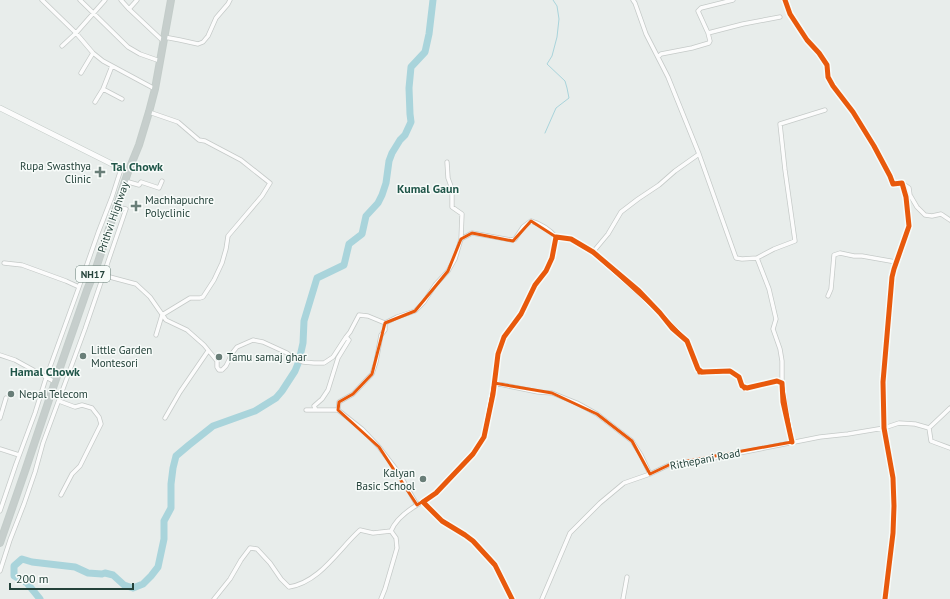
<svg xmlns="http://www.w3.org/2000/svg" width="950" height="599" font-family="'PT Sans',sans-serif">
<rect width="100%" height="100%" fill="#e8edeb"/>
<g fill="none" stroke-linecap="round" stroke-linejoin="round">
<path stroke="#a9d4db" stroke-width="1" d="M545,133L556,108L569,98L567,88L565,81L547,64L552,56L557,37L559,19L557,6L553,0"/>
<path stroke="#a9d4db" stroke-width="7" d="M40,599L27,583L14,576V566L22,559L32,562L75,567L88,573L102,574L105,573L113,575L124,585L133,588L143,584L151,576L158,567L164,539V521L171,508V484L173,468L176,456L189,445L213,426L255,411L276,398L282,391L295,371L299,361L303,343L304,321L317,278L344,265L349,244L362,234L366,216L378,203L382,195L386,183L389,161L392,153L400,140L405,135L411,122L410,114L409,88L411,67L425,52L429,34L433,0"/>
<g stroke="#c5cac8" stroke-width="5">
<path id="minor" d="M42,0L76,33L93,53L103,61L155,89
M80,0L128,47L140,54L160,61
M121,0L129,9L163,41
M633,0L635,3L646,34L668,77L699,154L736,258L742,259L757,258L769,289L776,319L773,329L780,349L782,361V383
M785,0L790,14L807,40L819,53L827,65L828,77L833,86L853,112L874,146L890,176L893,184L902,183L906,197L909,226L894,269L892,277L883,382L884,428L893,478L894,506L893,533L885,599
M129,9L137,0
M708,33L698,11L701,8L733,0
M164,37L180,40L198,44L203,42L208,36L216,18L228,4L230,0
M62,46L76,33L105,0
M658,57L661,54L692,48L709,43L710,41L708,33L743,24L780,17
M81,73L93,53
M103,89L122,99
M95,102L103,89L112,66
M149,112L178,122L199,140L205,141L241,160L270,183L262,196L228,236L226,249L222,263L214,280L203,297L200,298H190L162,315L156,335
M125,181L139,185L141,182L159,188L162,181
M902,183L909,188L910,195L917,207L925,215L932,216L941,214L950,220
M461,239L472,233L511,240L515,239L523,227L531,221C541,224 549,229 556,237
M593,252L608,234L621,212L638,199L659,185L675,171L699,154
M757,258L774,249L795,241L785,170L780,124L825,110
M4,263L22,265L66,281L79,287
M96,268L106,276L136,284L150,297L166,320L187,330L204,345L217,361V367L219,370H222L226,366L233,352L237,347L253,340L263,342L287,353L293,358L303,362L314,363H324L333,357L346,337
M828,296L831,289L834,255L840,253L854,256H862L896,262
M0,355L15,360L55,382
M494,383L538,392L552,393L577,403L597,414L632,441L641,455L650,474
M59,401L75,407L82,405L92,408L99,417L101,424L80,466L72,474L61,495
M306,410H338L339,402L353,394L372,374L376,362L381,335L385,330V323L397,317L415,311L424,302L435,285L448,271L455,259L461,239L462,214L452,207V189L448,178L447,162
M316,410L314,406L322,399L328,390L338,358L349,340L346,337L350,332L359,315L368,316L385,323
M338,410L362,429L379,447L399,473L417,505L423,502
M0,418L6,398
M165,418L180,392L208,351
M929,428L950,408
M0,449L19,455
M0,511L16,464L35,413L46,378L79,287L98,233L112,197L121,169
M0,571L10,540L24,504L35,472L43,443L85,329L126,209L116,207
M214,599L230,579L241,560L250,548L257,549L270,563L281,579L289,587C320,582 338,550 360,530L373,533L391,531
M381,599L385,589L397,548L396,538L391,531C395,521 407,511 417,505
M512,599L495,565L473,541L465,535L442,521L423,502L436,493L473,454L484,437L493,394L498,354L504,337L521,314L535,285L546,271L552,258L556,237L571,239L593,252L639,291L660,313L672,328L687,341L698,369L702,372L730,371L739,377L742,386L747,388L777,381L782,383L783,402L792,442
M542,599L570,533L600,503L624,483L650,474L671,464L699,461L820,437L848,434L884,428L899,423L915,424L929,428L931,441L950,448
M623,599L627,577"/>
</g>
<g stroke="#c3cbc8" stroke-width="6">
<path id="secondary" d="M0,108L128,172"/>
</g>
<g stroke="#c3ccc9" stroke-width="8">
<path id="trunk" d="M0,543L25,471L55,382L87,290L96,268L128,172L139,145L149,112L155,89L171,0"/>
</g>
<use href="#minor" stroke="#fcfcfc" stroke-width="3.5"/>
<use href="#secondary" stroke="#fcfcfc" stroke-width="5"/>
<use href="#trunk" stroke="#c6cecc" stroke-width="6"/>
<g stroke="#f7fbf9" stroke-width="8">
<path id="cycleway" d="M785,0L790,14L807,40L819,53L827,65L828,77L833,86L853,112L874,146L890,176L893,184L902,183L906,197L909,226L894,269L892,277L883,382L884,428L893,478L894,506L893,533L885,599
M512,599L495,565L473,541L465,535L442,521L423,502L436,493L473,454L484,437L493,394L498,354L504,337L521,314L535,285L546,271L552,258L556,237L571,239L593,252L639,291L660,313L672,328L687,341L698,369L702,372L730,371L739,377L742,386L747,388L777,381L782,383L783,402L792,442"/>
</g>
<use href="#cycleway" stroke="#e8590c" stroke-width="5"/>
</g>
<path fill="none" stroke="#e8590c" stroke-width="3" stroke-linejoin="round" d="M531,221L556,237L571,239L593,252L660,313L687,341L699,373L730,371L739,377L744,389L777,381L782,383L792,442L671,464L650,474L632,441L597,414L552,393L494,383L484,437L473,454L436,493L417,505L379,447L338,410L339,402L353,394L372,374L385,323L415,311L448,271L461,239L472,233L513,241Z"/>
<g fill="#697e78" stroke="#f7fbf9" stroke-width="1.5">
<path d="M98 166h4v4h4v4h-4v4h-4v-4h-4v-4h4z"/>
<path d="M134 200h4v4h4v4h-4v4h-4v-4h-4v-4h4z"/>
<circle cx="83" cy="356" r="4"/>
<circle cx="219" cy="357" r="4"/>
<circle cx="11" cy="394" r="4"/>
<circle cx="423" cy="479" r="4"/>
</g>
<g text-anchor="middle" stroke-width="3" stroke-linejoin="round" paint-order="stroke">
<rect fill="#f7fbf9" stroke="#637a73" stroke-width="1" x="76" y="266" width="34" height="16" rx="3"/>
<g font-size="10" font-weight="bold" fill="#24423a">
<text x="93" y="278">NH17</text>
</g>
<g font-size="11" fill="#24423a" stroke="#f7fbf9" text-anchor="start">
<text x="91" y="170" text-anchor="end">Rupa Swasthya<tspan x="91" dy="13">Clinic</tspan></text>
<text x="145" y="204">Machhapuchre<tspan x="145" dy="13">Polyclinic</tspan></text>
<text x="91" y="354">Little Garden<tspan x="91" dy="13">Montesori</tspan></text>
<text x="227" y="361">Tamu samaj ghar</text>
<text x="19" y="398">Nepal Telecom</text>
<text x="415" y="477" text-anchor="end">Kalyan<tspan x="415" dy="13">Basic School</tspan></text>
</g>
<g font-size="11" fill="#24423a" stroke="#f7fbf9">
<text transform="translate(113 217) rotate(-71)" y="4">Prithvi Highway</text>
<text transform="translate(705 459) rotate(-11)" y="4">Rithepani Road</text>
</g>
<g font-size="12" font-weight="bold" fill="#1f5548" stroke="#f7fbf9">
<text x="137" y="171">Tal Chowk</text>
<text x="428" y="193">Kumal Gaun</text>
<text x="45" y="376">Hamal Chowk</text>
</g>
</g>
<path d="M10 583v6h123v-6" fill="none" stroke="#24423a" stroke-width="2"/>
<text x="16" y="583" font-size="12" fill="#24423a" stroke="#f7fbf9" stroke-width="3" paint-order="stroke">200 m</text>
</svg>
